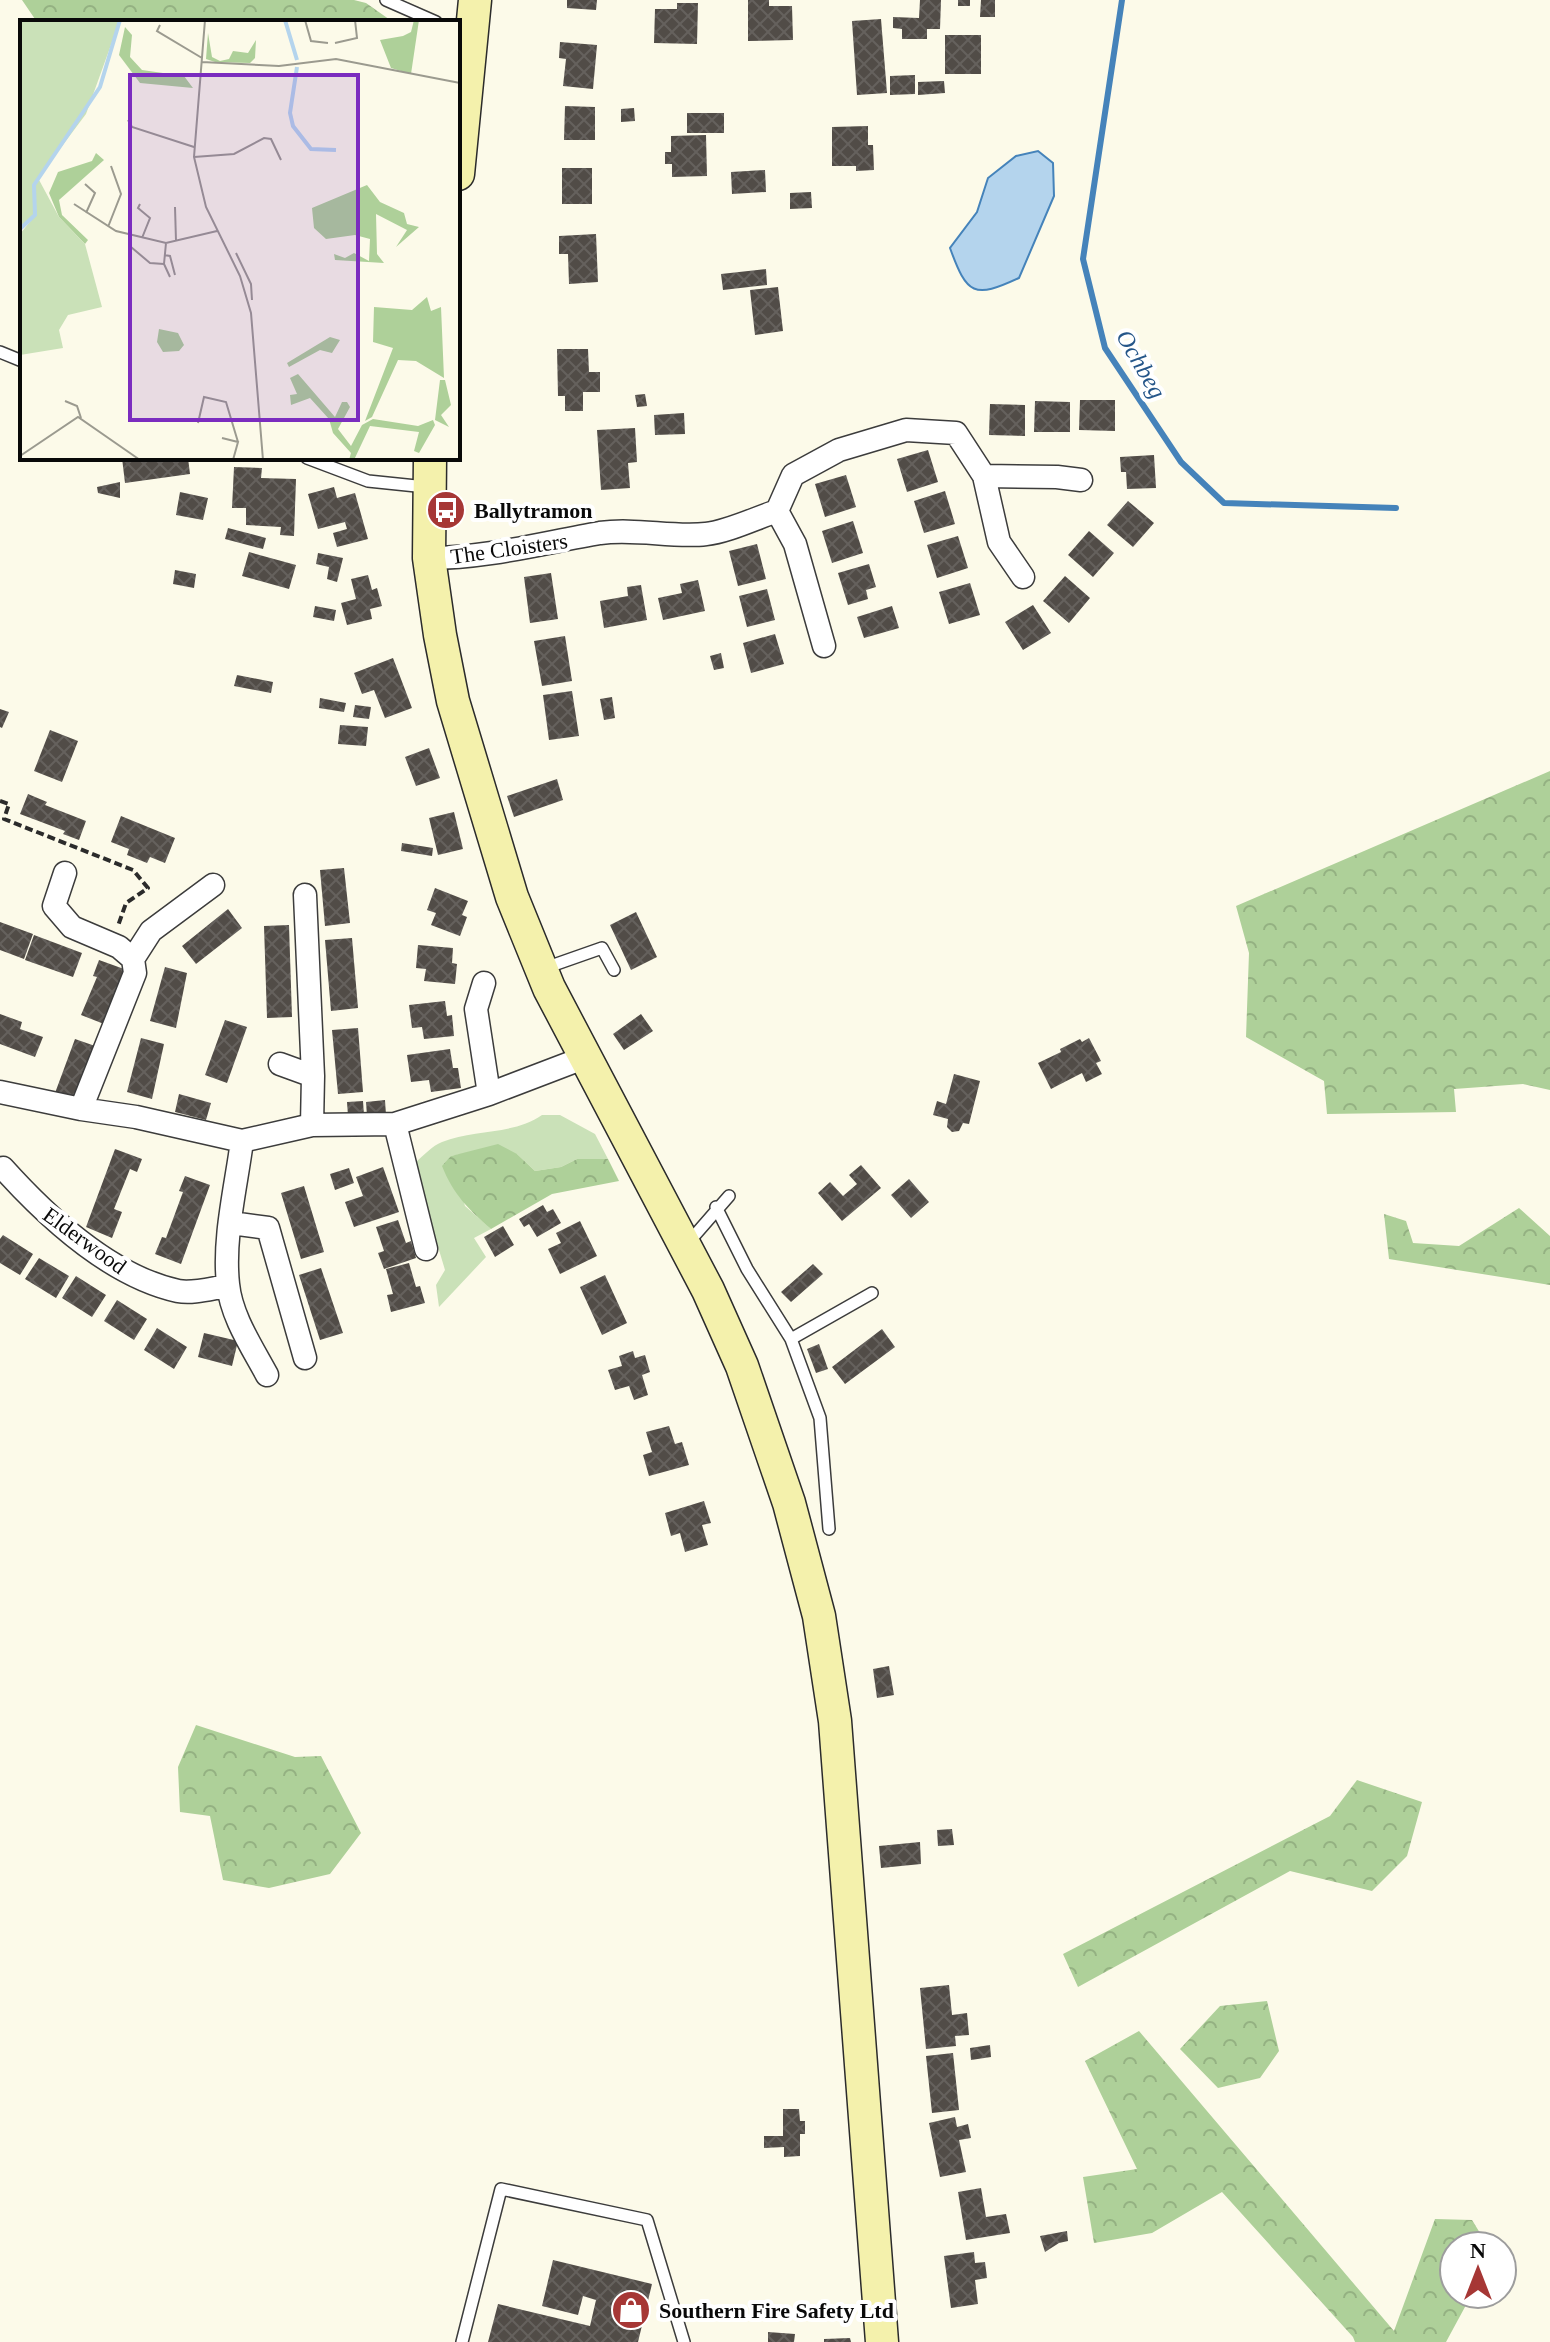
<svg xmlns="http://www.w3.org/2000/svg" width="1550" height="2342" font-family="'Times New Roman',serif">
<defs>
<pattern id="forest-crowns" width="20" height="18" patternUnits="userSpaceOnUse" patternTransform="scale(2)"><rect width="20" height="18" fill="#aed099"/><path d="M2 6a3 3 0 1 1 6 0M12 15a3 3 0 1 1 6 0" fill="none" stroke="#94b182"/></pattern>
<pattern id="building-cross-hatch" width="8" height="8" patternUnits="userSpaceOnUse" patternTransform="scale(2)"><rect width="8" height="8" fill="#514c47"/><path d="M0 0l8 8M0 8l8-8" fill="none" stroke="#65615d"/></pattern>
</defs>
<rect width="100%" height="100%" fill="#fcfae9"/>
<path fill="#cae1b8" d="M542,1115H560L595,1134L608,1159H577L561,1167L535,1171L517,1154L472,1152L451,1156L465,1206L491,1229L474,1238L486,1257L439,1307L436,1285L445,1270L421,1190L416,1162C424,1155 432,1146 442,1142C474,1129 514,1135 542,1115Z"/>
<path fill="url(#forest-crowns)" d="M22,0H354L366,3L393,22H37Z
M1550,771V1090L1523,1084L1454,1089L1456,1112L1327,1114L1324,1081L1246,1037L1249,953L1236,906Z
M498,1144L517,1154L535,1171L561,1167L577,1159H608L619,1181L552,1194L491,1229C469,1210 453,1194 442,1166L451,1156Z
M1519,1208L1550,1236V1285L1389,1259L1384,1214L1406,1221L1413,1243L1459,1246Z
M196,1725L295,1757L321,1756L361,1833L330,1874L269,1888L223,1880L210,1816L180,1812L178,1767Z
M1357,1780L1422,1802L1407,1856L1372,1891L1290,1871L1078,1987L1063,1954L1330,1816Z
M1267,2001L1279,2051L1260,2078L1218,2088L1180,2049L1220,2006Z
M1139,2031L1394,2331L1435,2219L1472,2220L1488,2246H1454V2294H1472L1446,2342H1355L1353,2337L1222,2192L1152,2233L1094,2243L1083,2177L1137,2169L1085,2061Z"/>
<path fill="#b4d4ed" stroke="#4583ba" stroke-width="2" d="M1038,151L1053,163L1054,196L1019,278C974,299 967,295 950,248L977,212L988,178L1016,156Z"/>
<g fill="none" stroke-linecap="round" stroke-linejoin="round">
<path stroke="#4583ba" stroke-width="6" d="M1122,0L1083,259L1105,348L1181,462L1224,503L1396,508"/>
</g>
<path fill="url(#building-cross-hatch)" d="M567,0H597L596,10L567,8Z
M748,0H769V6H792L793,40L748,41Z
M920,0H941L940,29H927V39H902V29L893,28V17L919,18Z
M958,0H970V6H958Z
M981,0H995V17H980Z
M677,3H698L697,44L654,43L655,9H677Z
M881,19L887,93L857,95L852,21Z
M945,35H981V74H945Z
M560,42L597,45L593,89L563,86L566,59L559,58Z
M915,75V94L890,95V76Z
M944,81L945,93L918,95V82Z
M565,106L595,107V140H564Z
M634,108L635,121L621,122V109Z
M687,113H724V133H687Z
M868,126V145H873L874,170L856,171V166H832V127Z
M706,135L707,176L672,177V164H665V152H671V136Z
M562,168H592V204H562Z
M765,170L766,192L732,194L731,172Z
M811,192L812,208L790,209V193Z
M596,234L598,282L569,284L568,254H559V236Z
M766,269L767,285L723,290L721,274Z
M778,287L783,331L755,335L750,290Z
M557,349H588L589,372H600V392H583V411H565V396H558Z
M645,394L647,406L637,407L635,395Z
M1080,400H1115V431L1079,430Z
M1035,401L1070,402V432H1034Z
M990,404L1025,405V436L989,435Z
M684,413L685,434L655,435L654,415Z
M635,428L637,462L628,463L630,488L601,490L597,430Z
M928,450L938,482L907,492L897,459Z
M1154,455L1156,488L1127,489L1126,472H1121L1120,457Z
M122,458H188L190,474L125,483Z
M234,467L262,468L261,478L296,479L294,536L280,535L281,527L246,525V508H232Z
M846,475L856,507L825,517L815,484Z
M120,482V498L98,493L97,487Z
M334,487L337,498L355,493L368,539L337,547L333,533L347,529L345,522L318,529L308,494Z
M945,491L955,524L924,533L914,501Z
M180,492L208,498L203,520L176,515Z
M1128,501L1154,523L1133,547L1107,525Z
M853,521L863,553L832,563L822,531Z
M228,528L266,538L263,549L225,539Z
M1089,531L1114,553L1093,577L1068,555Z
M958,536L968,568L937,578L927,545Z
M757,544L766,579L738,586L729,551Z
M249,552L296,565L289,589L242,576Z
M318,553L343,558L337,582L327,579L329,567L316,564Z
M869,564L876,587L866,590L868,599L848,605L838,573Z
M175,570L196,574L194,588L173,584Z
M551,573L558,619L530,623L524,577Z
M368,575L372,590L377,588L382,606L370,609L372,619L347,625L341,603L356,599L351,579Z
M1065,576L1090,598L1069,623L1043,601Z
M698,580L705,611L663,620L658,598L682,593L680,584Z
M970,583L980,615L949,624L939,592Z
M641,585L647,620L604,628L600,601L628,596L627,587Z
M767,589L775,620L747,627L739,596Z
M1033,605L1051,633L1023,650L1005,622Z
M315,606L336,610L334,621L313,617Z
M892,606L899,628L864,638L857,617Z
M775,634L784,664L751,673L743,643Z
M565,636L572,681L542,686L534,641Z
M721,653L724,668L714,670L710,656Z
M393,658L412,708L385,718L374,690L362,694L354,673Z
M237,675L273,682L271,693L234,686Z
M572,691L579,736L549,740L543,695Z
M612,697L615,718L604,720L600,699Z
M320,698L346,703L344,712L319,708Z
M355,705L371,707L369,719L353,717Z
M0,709L9,712L2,728L0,727Z
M340,725L368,727L366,746L338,744Z
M50,730L78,741L62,782L34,771Z
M429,748L440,778L416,786L405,757Z
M557,779L563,800L514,817L507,796Z
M28,794L47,802L45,805L86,821L79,840L63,834L65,831L20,814Z
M454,812L463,849L438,855L429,818Z
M121,816L175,838L165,863L150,857L147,863L127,855L129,849L111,842Z
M402,843L433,848L432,856L401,851Z
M344,868L350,923L325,926L320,870Z
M435,888L468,901L462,915L467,917L460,936L431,925L436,913L427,910Z
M228,909L242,928L196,964L182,946Z
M636,912L657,957L631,970L610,925Z
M0,922L33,934L24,959L0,950Z
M289,925L292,1017L267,1018L264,926Z
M34,935L82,953L73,977L25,960Z
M352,938L358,1008L331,1011L325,940Z
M418,945L453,948L452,963L457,964L455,984L424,981L426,969L416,968Z
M99,960L124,969L104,1024L81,1015L97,977L93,976Z
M165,967L187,973L176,1028L150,1021Z
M445,1001L447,1016L452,1015L454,1036L424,1039L422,1027L412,1028L409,1005Z
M0,1014L22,1022L20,1029L43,1037L35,1057L0,1044Z
M641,1014L653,1031L624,1050L613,1034Z
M225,1020L247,1027L227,1083L205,1075Z
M358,1028L363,1092L338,1094L332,1030Z
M141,1038L164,1044L152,1099L127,1092Z
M1089,1038L1101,1061L1096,1063L1102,1074L1086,1082L1082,1073L1051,1089L1038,1063L1061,1052L1060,1049L1080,1039L1082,1042Z
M75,1039L98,1047L78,1101L55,1093Z
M450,1049L453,1068H458L461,1088L431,1092L429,1080L411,1082L407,1055Z
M954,1074L980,1081L969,1124L963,1123L959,1131L952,1132L947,1127L948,1119L933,1115L937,1101L946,1104Z
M179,1094L211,1103L206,1120L175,1112Z
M385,1100L386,1115L367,1116L366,1102Z
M363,1101L364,1115L348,1116L347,1102Z
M115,1149L142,1159L137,1172L130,1169L114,1209L122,1212L112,1238L86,1227Z
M861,1165L881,1188L842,1221L818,1193L830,1182L843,1196L857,1184L849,1175Z
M383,1167L399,1212L354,1227L345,1202L363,1196L356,1177Z
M349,1168L354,1183L335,1190L330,1174Z
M185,1176L210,1185L181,1264L155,1254L162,1237L166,1238L183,1192L179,1191Z
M909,1179L929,1202L911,1218L891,1195Z
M304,1186L324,1252L301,1259L281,1193Z
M543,1205L547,1212L553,1209L561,1223L537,1237L529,1224L524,1227L519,1219Z
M398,1220L406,1243L411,1241L416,1258L384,1269L378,1253L384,1251L376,1227Z
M580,1221L597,1256L560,1274L548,1249L561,1243L556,1233Z
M503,1226L514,1245L495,1257L484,1237Z
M3,1235L33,1254L20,1275L0,1263V1239Z
M39,1258L69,1276L56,1298L25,1279Z
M409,1263L416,1287L420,1286L425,1303L391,1312L387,1295L393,1294L386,1269Z
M813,1264L823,1274L791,1302L781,1292Z
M321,1268L343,1333L320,1340L299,1275Z
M605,1275L627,1323L602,1335L580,1287Z
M76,1276L106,1295L92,1317L62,1298Z
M117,1300L147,1319L134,1340L104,1321Z
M157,1328L187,1347L174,1369L144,1350Z
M882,1329L895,1347L845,1384L832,1367Z
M204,1333L238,1341L232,1366L198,1357Z
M819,1344L828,1369L816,1373L807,1349Z
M633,1351L635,1358L645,1355L650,1372L642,1375L648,1395L634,1400L629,1386L615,1390L608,1370L622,1366L619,1356Z
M669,1426L675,1444L682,1442L689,1465L649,1476L643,1455L652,1452L646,1432Z
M704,1501L711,1523L702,1525L708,1545L685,1552L680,1533L671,1536L665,1513Z
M889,1666L894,1695L877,1698L873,1669Z
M952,1829L954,1845L938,1846L937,1830Z
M920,1842L921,1864L881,1868L879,1846Z
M949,1985L952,2015L967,2013L969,2035L955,2036L956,2046L926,2049L920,1988Z
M990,2045L991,2057L971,2060L970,2048Z
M953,2053L959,2110L932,2113L926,2056Z
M783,2109H799L800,2121H805V2134H800V2156L784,2157V2147L764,2148V2136H783Z
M955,2117L957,2127L968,2124L971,2138L959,2140L966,2172L940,2177L929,2123Z
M981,2188L986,2217L1006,2214L1010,2233L966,2240L958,2192Z
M1067,2231L1068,2241L1059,2243L1045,2252L1040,2236Z
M974,2252L975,2263L985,2262L987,2278L975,2280L978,2304L951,2308L944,2256Z
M553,2260L652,2284L638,2342H488L498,2304L590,2326L596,2300L583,2296L578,2315L542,2306Z
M768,2332L795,2334L794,2342H768Z
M850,2338L851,2342H824V2339Z"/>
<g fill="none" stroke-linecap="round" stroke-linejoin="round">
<g stroke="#3c3c3c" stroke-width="14">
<path id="service" d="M386,0L436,22
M0,352L22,361
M307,458L368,481L426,487
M545,968L602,948L614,970
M716,1207L747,1269L791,1339L820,1418L829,1529
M688,1243L729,1196
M791,1339L872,1293
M462,2342L501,2189L647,2220L684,2342"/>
</g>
<g stroke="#3c3c3c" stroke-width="25">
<path id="minor" d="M984,476L1057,477L1081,480
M777,511L795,544L824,646
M429,558C488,558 542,543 600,533C636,528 673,538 706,534C727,532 756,518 777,511L793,475L839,450L906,430L956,433L984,476L999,542L1023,577
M65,873L54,906L72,927L119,947L133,959L135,973L81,1109
M305,895L313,1076L312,1125
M133,959L151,931L213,885
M484,983L476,1009L489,1094
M280,1064L313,1076
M0,1092L81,1109L136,1117L242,1141L312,1125L395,1124L489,1094L586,1057
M395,1124L426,1249
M242,1141C236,1187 223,1238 228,1284C231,1316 252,1347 267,1375
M3,1168C48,1218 110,1276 178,1291C193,1294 213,1288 228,1286
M231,1223L268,1228L305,1358"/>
</g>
<g stroke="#2b2b2b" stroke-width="35">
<path id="secondary" d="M458,174L475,0
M430,458L429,558L440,635L453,701L512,897L549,988L708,1290L742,1366L789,1503L819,1616L835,1721L882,2342"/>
</g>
<path stroke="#2b2b2b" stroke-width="4" stroke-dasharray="8 4" stroke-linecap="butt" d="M0,801L9,804L4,819L133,870L148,888L126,903L118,926"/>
<use href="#service" stroke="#fff" stroke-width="11"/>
<use href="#minor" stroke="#fff" stroke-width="22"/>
<use href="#secondary" stroke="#f4f1ac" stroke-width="32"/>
</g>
<defs>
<g id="bus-disc" transform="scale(2)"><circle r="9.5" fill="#a63735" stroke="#fff"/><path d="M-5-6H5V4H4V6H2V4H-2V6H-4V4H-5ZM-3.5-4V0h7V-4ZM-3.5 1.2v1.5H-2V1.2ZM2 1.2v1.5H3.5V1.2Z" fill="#fff"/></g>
<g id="shop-disc" transform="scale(2)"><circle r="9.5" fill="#a63735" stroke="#fff"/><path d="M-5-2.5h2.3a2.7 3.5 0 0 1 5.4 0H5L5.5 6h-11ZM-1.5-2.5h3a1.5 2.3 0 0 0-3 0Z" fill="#fff"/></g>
</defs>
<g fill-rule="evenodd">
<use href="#bus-disc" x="446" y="510"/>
<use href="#shop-disc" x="631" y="2310"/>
</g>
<g text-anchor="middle" stroke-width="8" stroke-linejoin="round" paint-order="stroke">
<g font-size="22" font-weight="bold" fill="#090909" stroke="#fff" text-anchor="start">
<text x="474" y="518">Ballytramon</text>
<text x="659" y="2318">Southern Fire Safety Ltd</text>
</g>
<g font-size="22" fill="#090909" stroke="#fff">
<text transform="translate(509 548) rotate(-8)" y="8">The Cloisters</text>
<text transform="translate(85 1240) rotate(36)" y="8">Elderwood</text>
</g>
<g font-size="24" font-style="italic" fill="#255689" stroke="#fff">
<text transform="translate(1141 364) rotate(60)" y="8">Ochbeg</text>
</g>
</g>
<g transform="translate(20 20)">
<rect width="440" height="440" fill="#fcfae9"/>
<path d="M394,0H399L391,54L371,48L360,20L383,16L391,12ZM105,7L112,15L110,37L122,50L164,56L173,68L120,63L99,35ZM188,13L192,37L200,41L209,39L213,31L228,33L236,20L235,38L230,43L195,42L186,39ZM76,133L84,140L39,180L42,195L68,220L65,224L39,197L29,173L38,152L72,141ZM347,165L360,182L384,193L387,204L399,207L376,227L387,210L356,194L357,234L364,243L315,240L314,234L325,238L334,233L349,241L350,219L335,215L306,219L294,208L292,188ZM407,277L411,291L421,287L424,358L396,341L378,340L352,397L345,401L373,328L353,322L354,287L392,290ZM139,309L158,313L164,325L159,331L143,332L137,322ZM310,317L320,320L312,333L300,330L269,347L267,343ZM278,354L315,397L322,382H327L330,387L318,409L331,426L342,405L353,399L398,406L413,400L415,405L399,433L394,431L399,412L350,406L334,440H329L331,433L313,413L309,399L290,378L271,385L270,375L277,374L270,358ZM420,360H425L431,385L421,395L429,407L415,400Z" fill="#aed099"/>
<path d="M0,0H100L66,94L18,158L39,197L65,224L82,287L48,295L39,310L43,328L0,335V214L13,198L0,207Z" fill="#cae1b8"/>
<path fill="none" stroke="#b4d4ed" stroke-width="4" d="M265,0L277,40M277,47L270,93L273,106L291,129L316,130M0,209L15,195L14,165L80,67L100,0"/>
<path fill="none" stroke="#9b9a8f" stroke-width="2" d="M185,0L174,137L186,187L220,256L231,293L243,440M285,0L291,21L308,23M140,5L137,11L182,38M315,23L337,18L335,0M182,42L259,46L316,39L440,63M108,100L112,107L174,127M174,137L214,134L244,118L251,119L261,140M65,164L75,173L66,193M54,184L96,211L146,223L197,211M120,184L118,188L130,198L122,218M155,187L156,221M88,207L101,174L91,146M146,223L144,244L150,257M111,227L130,243L144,244M216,233L231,264L232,280M144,235L150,236L155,255M45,381L57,386L61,398M178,403L184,377L206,382L218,422M202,418L218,422L213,440M0,436L58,397L120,440"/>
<path fill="#7b2cbf" fill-opacity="0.15" stroke="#7b2cbf" stroke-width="4" d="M110,55H338V400H110Z"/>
<rect width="440" height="440" fill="none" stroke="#090909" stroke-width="4"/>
</g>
<g transform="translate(1478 2270)"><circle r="38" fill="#ffffff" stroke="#9d9d9d" stroke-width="2"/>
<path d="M0-6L14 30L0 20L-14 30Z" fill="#a63735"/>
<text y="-12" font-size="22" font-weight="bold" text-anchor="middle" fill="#090909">N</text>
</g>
</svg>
